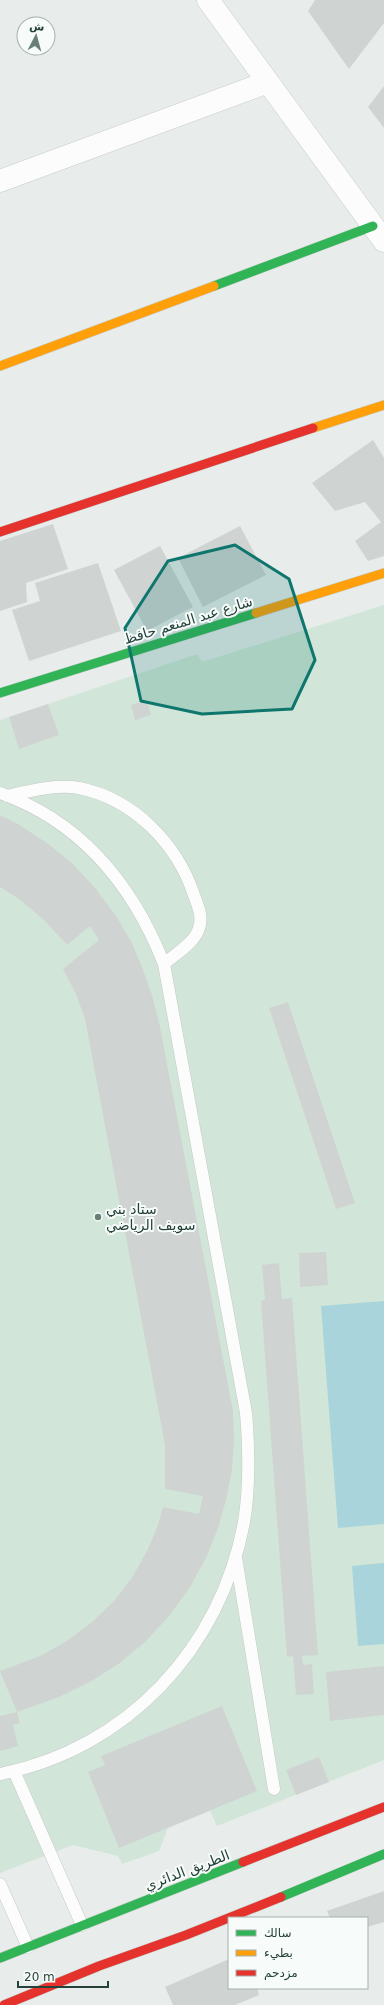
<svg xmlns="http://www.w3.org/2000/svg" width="384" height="2005" font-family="'DejaVu Sans',Cairo,sans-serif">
<rect width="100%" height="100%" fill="#e8edeb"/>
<path fill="#d1e6d8" d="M384,605V1760L217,1826L210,1811L168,1828L159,1851L122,1864L118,1856L73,1845L0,1873V720L197,654L202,662Z"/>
<path fill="#a9d4db" d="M384,1301V1524L338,1528L321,1306Z
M384,1563V1644L358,1646L352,1566Z"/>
<path fill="#cfd4d2" d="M315,0H384V23L349,69L308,11Z
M384,86V128L368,107Z
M373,440L384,458V556L368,561L355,541L381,522L365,502L335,511L312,483Z
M53,524L68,569L26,583L27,602L0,611V541Z
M240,526L266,575L203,607L178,558Z
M160,546L193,607L147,631L114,570Z
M98,563L121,631L29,661L12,610L40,601L35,583Z
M147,700L151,715L135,720L131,705Z
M48,704L59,735L19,749L9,717Z
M0,815L18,824L47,843L73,864L96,889L116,916L131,941L142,967L152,995L159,1022L233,1411L234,1440L232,1470L226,1500L218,1528L207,1556L190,1587L170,1615L146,1641L120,1663L90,1682L59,1697L17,1712L0,1671L40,1656L67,1641L92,1622L114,1601L133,1576L148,1549L158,1525L163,1507L199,1514L203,1496L165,1489V1445L85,1019L76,994L63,969L99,940L90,926L67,945L44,920L19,899L0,887Z
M288,1002L355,1203L336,1209L269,1008Z
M326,1252L328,1285L300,1287L299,1253Z
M279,1263L282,1299L292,1298L318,1655L302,1656L303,1665L312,1664L314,1694L296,1695L293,1656L287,1657L261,1301L265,1300L262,1265Z
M384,1666V1715L330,1721L326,1672Z
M222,1706L257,1791L119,1848L88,1772L105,1765L101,1756Z
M17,1712L20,1723L13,1725L18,1746L0,1751V1716Z
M319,1757L329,1782L296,1795L286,1770Z
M384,1891V1922L367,1927V1918H330L327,1911Z
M229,1959V1988H257L259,1995L235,2005H173L165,1987Z"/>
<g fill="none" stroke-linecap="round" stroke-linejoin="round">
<g stroke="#c5cac8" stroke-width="13">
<path id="lane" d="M0,793C82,822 133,886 164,964L246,1413C249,1449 250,1486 244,1522C221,1648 127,1749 0,1774
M7,796C29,791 56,784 79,788C134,799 177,844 194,895C198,906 203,916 199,928C195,943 175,954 164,964
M236,1558L274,1789
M14,1771L82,1925
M0,1884L28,1947"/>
</g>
<g stroke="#c5cac8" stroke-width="23">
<path id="street" d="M208,0L384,241
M0,181L268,82"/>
</g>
<g stroke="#c3cbc8" stroke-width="10">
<path id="fast" d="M214,286L373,226
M0,693L256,613
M281,1897L384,1854
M0,1958L243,1862"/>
</g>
<g stroke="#c3cbc8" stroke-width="10">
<path id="slow" d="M0,366L214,286
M313,428L384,405
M256,613L384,573"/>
</g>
<g stroke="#c3cbc8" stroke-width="10">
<path id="jam" d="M0,532L313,428
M243,1862L384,1807
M4,2005L99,1966L186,1935L281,1897"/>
</g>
<use href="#lane" stroke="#fcfcfc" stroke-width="12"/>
<use href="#street" stroke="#fcfcfc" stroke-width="22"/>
<use href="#fast" stroke="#30b455" stroke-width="9"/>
<use href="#slow" stroke="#ff9f0a" stroke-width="9"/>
<use href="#jam" stroke="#e5322d" stroke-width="9"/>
</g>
<path fill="#0f766e" fill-opacity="0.2" stroke="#0f766e" stroke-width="3" stroke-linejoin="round" d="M235,545L289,579L315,660L292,709L202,714L141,701L125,628L168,561Z"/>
<circle fill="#697e78" stroke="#f7fbf9" stroke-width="1.5" cx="98" cy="1217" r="4"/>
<g text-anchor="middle" stroke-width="4" stroke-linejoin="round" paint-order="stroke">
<g font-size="14" fill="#24423a" stroke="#f7fbf9">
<text transform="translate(188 620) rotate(-17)" y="5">شارع عبد المنعم حافظ</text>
<text transform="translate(187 1870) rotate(-21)" y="5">الطريق الدائري</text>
</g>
<g font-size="14" fill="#24423a" stroke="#f7fbf9" text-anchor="start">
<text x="106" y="1214">ستاد بني<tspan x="106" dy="16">سويف الرياضي</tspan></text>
</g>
</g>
<rect x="228" y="1917" width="140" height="72" fill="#f7fbf9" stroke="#a3b1ad"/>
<rect x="236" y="1930" width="20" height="6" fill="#30b455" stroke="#a3b1ad"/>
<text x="264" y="1937" font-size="12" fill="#24423a">سالك</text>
<rect x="236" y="1950" width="20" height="6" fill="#ff9f0a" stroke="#a3b1ad"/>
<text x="264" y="1957" font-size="12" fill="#24423a">بطيء</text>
<rect x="236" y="1970" width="20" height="6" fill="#e5322d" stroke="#a3b1ad"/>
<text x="264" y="1977" font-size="12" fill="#24423a">مزدحم</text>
<g transform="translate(36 36) rotate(6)"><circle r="19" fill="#f7fbf9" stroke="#a3b1ad"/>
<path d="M0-3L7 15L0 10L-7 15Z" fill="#697e78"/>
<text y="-6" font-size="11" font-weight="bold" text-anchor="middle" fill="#24423a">ش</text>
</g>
<path d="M18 1981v6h90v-6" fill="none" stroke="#24423a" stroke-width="2"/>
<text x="24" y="1981" font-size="12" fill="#24423a" stroke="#f7fbf9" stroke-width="3" paint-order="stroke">20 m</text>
</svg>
